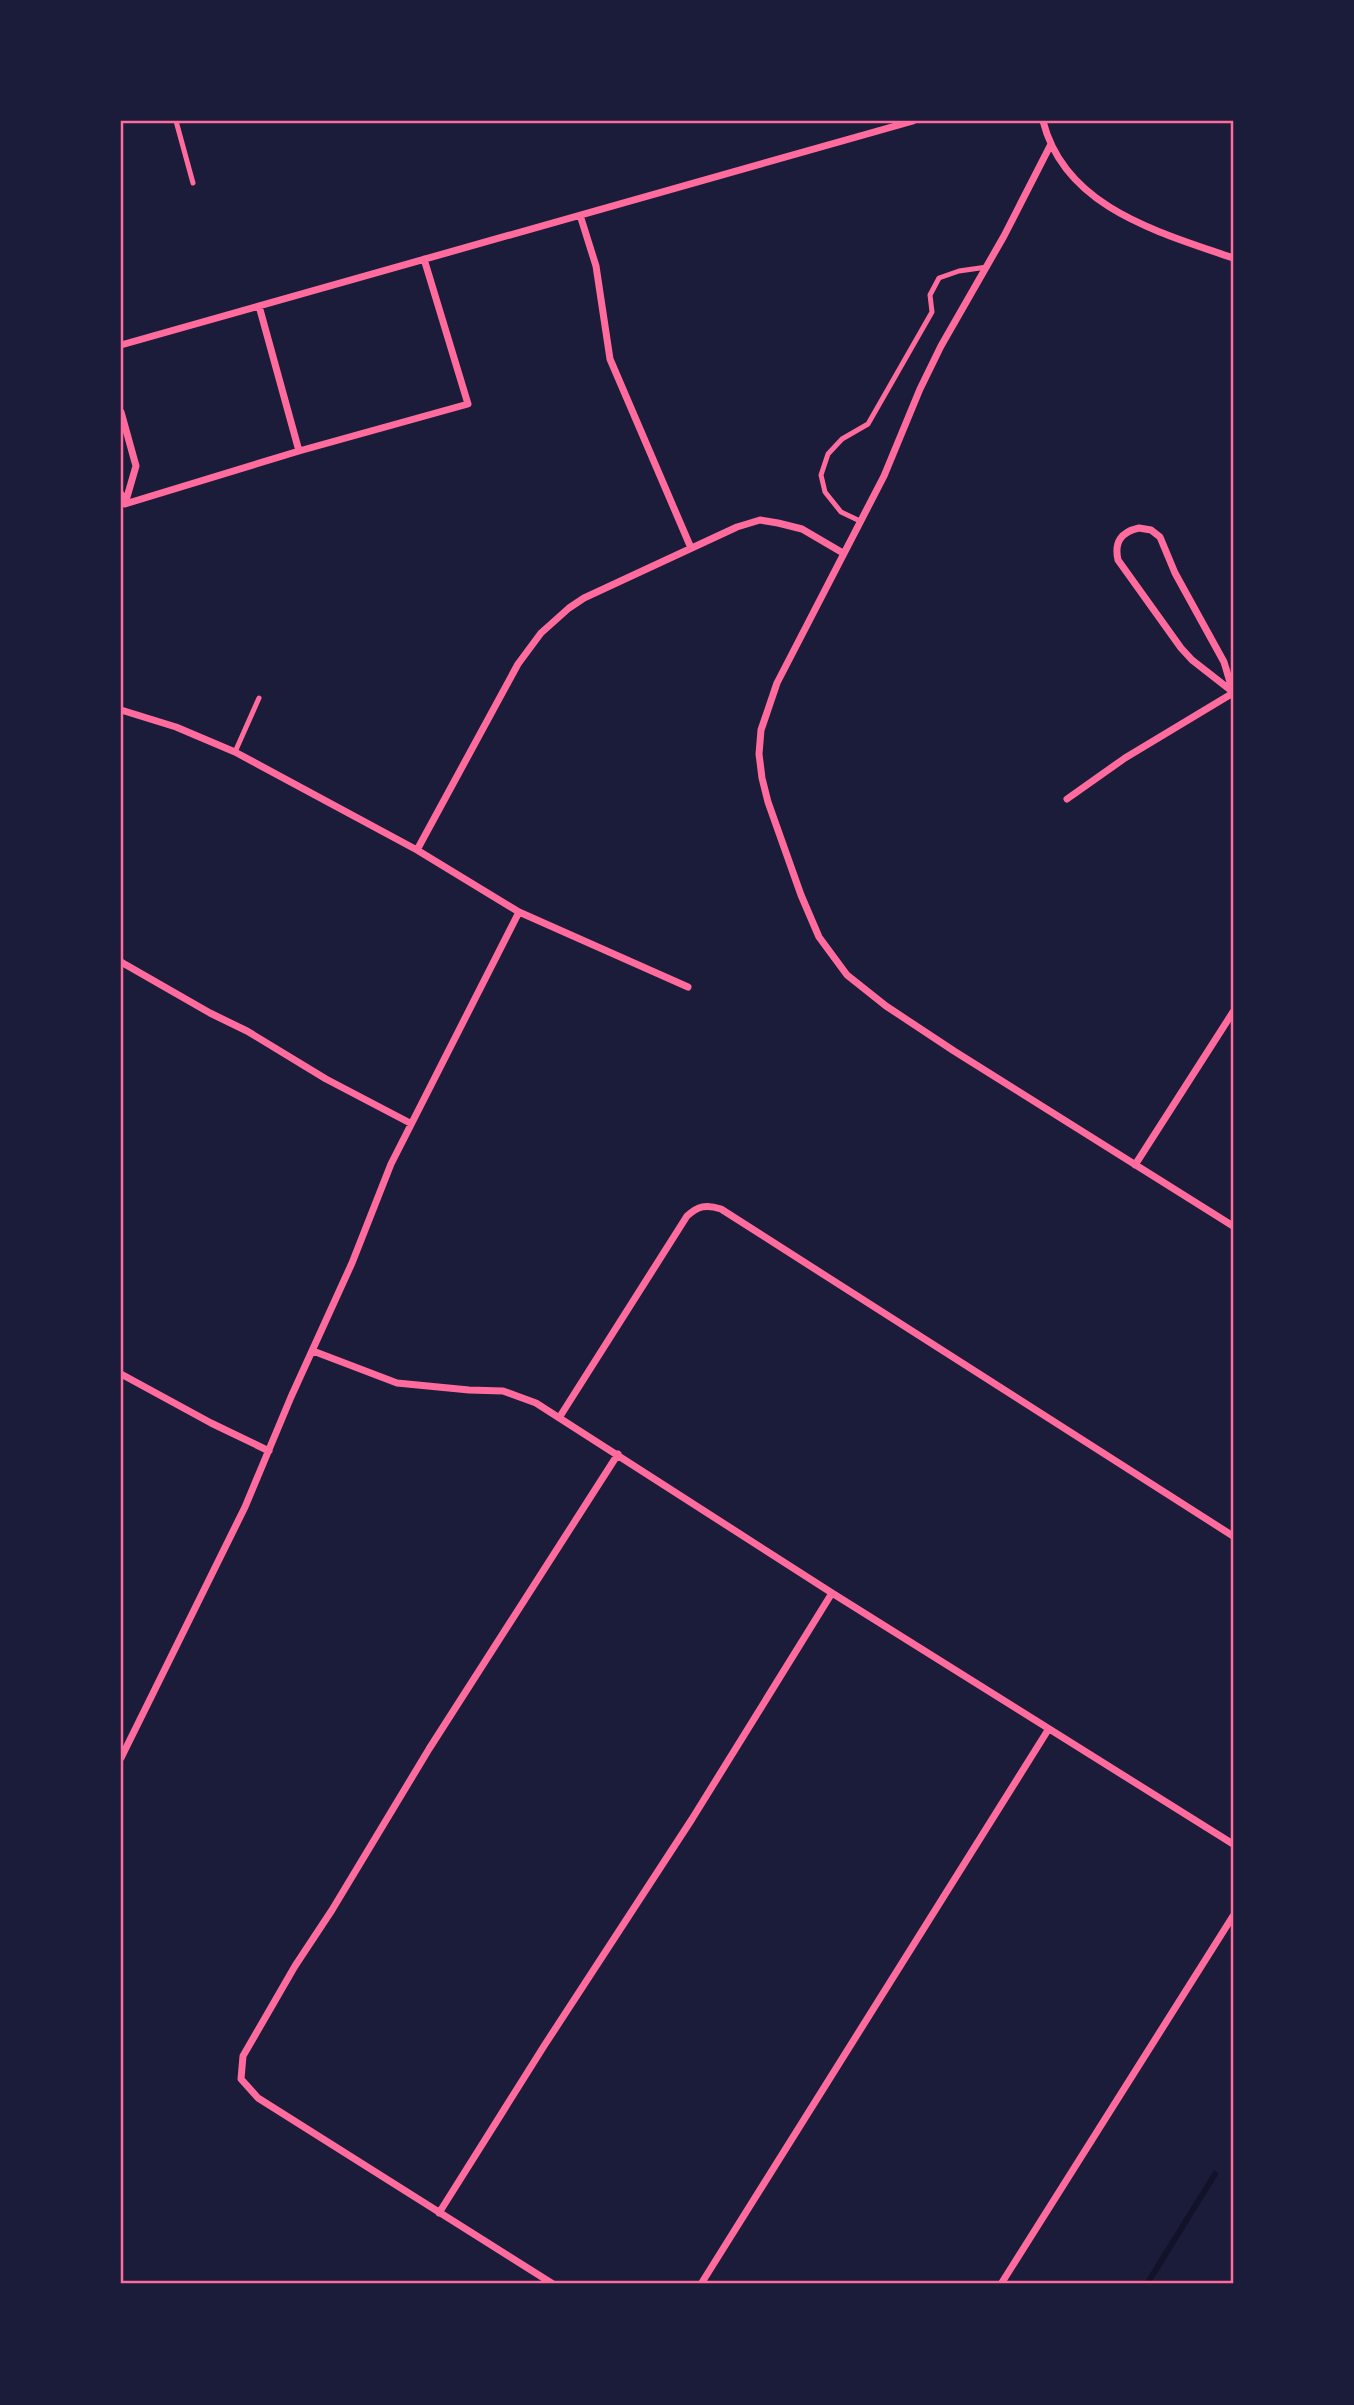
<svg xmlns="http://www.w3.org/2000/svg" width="1354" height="2405" font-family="Figtree,sans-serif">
<rect width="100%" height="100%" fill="#1b1b3a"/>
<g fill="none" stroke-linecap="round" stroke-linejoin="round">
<path stroke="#12122b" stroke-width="6" d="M1147,2284L1215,2174"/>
<path stroke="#ff6b9d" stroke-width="5" d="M176,121L193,183
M860,521L841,512L825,492L821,475L828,454L842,439L868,424L932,312L930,295L939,278L959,271L987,267
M235,752L259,698"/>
<path stroke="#ff6b9d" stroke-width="7" d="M1043,121C1065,208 1159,232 1233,258
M1051,144L1004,236L941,346L920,389L884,476L777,683L761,730L759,754L762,778L768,802L801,895L819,937L847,975L886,1006L954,1051L1233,1226
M580,215L596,266L610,359L691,548
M259,306L299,451
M121,345L913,121
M121,412L136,466L125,504L121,494
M125,504L299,451L468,404L424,259
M1139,528L1151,530L1160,537L1175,573L1224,662L1233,692L1192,660L1181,648L1118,560C1114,542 1121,532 1139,528Z
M121,710L176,727L235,752L417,850L519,912L688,987
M1067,799L1125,758L1233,693
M417,850L518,664L541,633L569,608L584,598L737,527L760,520L778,523L802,529L843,553
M121,962L210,1013L247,1031L326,1079L410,1123
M1135,1165L1233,1012
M313,1351L397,1383L469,1390L503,1391L536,1403L832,1593L1233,1844
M121,1374L211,1423L269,1451
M559,1418L687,1216C698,1206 706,1204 721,1209L1233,1536
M121,1758L245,1507L291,1397L352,1263L391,1164L519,912
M439,2213L544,2046L692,1819L832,1593
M553,2284L258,2098L241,2079L243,2056L295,1966L332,1910L429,1749L618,1454
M701,2284L1048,1730
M1001,2284L1233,1916"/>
</g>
<rect width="1354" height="2405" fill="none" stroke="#1b1b3a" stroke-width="245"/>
<rect x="122" y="122" width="1110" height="2160" fill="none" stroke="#ff6b9d" stroke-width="2.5"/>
</svg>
